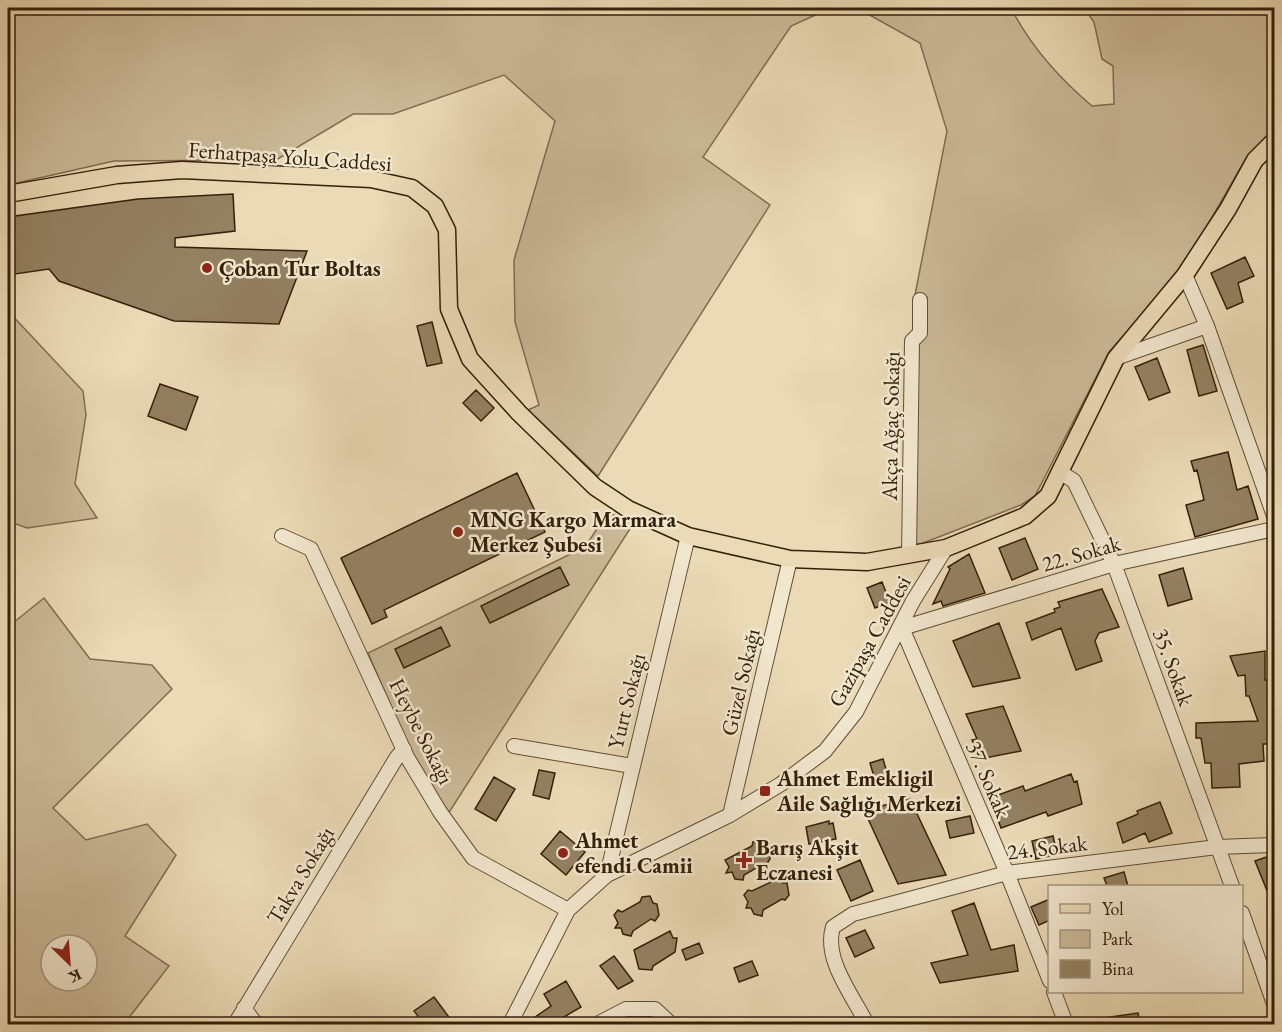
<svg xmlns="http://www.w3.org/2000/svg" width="1282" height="1032" font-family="'EB Garamond',serif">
<rect width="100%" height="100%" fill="#eadab5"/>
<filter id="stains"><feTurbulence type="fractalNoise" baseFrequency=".00333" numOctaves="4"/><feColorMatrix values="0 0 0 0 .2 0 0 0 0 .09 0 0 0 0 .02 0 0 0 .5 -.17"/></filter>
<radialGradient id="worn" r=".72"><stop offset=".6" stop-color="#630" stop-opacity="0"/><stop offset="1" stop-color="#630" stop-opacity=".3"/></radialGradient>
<path fill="#cbba98" stroke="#806d50" stroke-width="1.5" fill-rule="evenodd" d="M8,8H831L791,26L703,157L770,205L598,476L528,410L539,405L515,322L514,260L555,121L504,75L393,114H353L276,160L114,161L8,185Z
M857,8H1011C1030,45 1060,79 1092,106L1114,104L1113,66L1102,59L1094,22L1084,8H1274V128L1245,160L1183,268L1109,352L1035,496L1021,505L918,545L912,537L919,345L926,330L927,297L915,295L947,131L920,43Z
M8,311L83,391L86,415L75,484L97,518L27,528L8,521Z
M608,512L633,524L448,814L412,754L368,653L585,547Z
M44,598L90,659L152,665L172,689L53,808L86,840L147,824L176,855L125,936L169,966L124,1024H8V627ZM51,945H87V981H51Z"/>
<path fill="#938162" stroke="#342009" stroke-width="1.5" d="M233,194L235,231L175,238V247L307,251L279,324L174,321L59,281L49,269L8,275V217L138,199Z
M1245,257L1254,276L1238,283L1243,302L1227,309L1211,273Z
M432,322L442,363L427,366L417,326Z
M1203,345L1217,391L1199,396L1187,350Z
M1157,358L1170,392L1149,400L1135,367Z
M160,384L198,397L186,430L148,416Z
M476,390L494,408L481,421L463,403Z
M1228,452L1237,490L1248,486L1258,519L1195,537L1186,505L1204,500L1197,470L1194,471L1191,461Z
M517,473L545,532L384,610L387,617L372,624L341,558Z
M1025,538L1038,569L1012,580L999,548Z
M969,554L985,593L943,606L941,601L933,604L950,569L948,567Z
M560,567L569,585L490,623L481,606Z
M1183,568L1192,599L1168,606L1159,575Z
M882,582L890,602L875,608L867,588Z
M1102,589L1119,627L1099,633L1095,641L1102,661L1076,670L1061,628L1032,640L1026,623L1055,612L1054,609L1060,607L1058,602Z
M999,623L1020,678L973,687L953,641Z
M441,627L450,646L404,668L395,649Z
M1265,651V680H1275V744H1263L1264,761L1239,764L1240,787L1212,788L1211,763H1205L1201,738H1196V723L1258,721L1249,696H1246L1245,675L1238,676L1230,656Z
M1003,706L1021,751L980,759L972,740L977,739L966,714Z
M883,759L888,776L875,780L870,763Z
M539,770L555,773L549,799L533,795Z
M1071,774L1074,782L1077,781L1082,804L1048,816L1046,812L1001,828L990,798L1023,786L1025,791Z
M494,777L515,789L496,821L475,809Z
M910,799L946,875L898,884L864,810Z
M1160,802L1172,833L1149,842L1145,833L1123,843L1117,823L1138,814L1137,811Z
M970,816L974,833L950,838L946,821Z
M829,821V824L833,823L836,839L809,844L806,827Z
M560,831L585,852L566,875L541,854Z
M1053,836L1057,854L1036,859L1032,841Z
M761,841L764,848H768L770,859L766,865L763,864L744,875L743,880L735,879L732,872L726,873L729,867L725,860L752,846L753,842Z
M1275,854V908H1274L1255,861Z
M860,860L873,891L851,901L837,870Z
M1124,872L1128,886H1107L1104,878Z
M772,877H780L783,883H787L789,895L785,900L782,899L763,910L762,916L754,914L751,908H746L748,902L744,895L748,890L752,891L771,882Z
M650,896L653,903L657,904L659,915L655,921L651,919L633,931L631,936L623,934L621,928H615L618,923L614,915L618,910L622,912L640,902L642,897Z
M1050,899V920L1039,925L1031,907Z
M974,903L991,950L1014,945L1018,971L940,983L931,963L968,955L952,911Z
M865,930L874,948L855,957L846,938Z
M670,931L673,938H677L675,952L653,966L652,970L639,969L634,950Z
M699,943L703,953L686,960L682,950Z
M614,956L633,981L618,989L600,966Z
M752,961L758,975L739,982L734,968Z
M566,981L581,1007L557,1021L559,1024H525L551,1006L544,994Z
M434,997L454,1024H424L414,1011Z
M1138,1013L1140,1024H1096V1019Z"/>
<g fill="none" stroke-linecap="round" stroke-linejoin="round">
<g stroke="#624e34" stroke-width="16">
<path id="minor" d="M1185,275L1207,326L1274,516
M1116,358L1207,326
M1060,472L1074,481L1114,564L1232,886
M282,536L311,549L407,757L440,812L473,858L568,910
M909,555L912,341L920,333V300
M514,746L632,766
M730,815L790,559
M607,875L688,536
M1242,913L1274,1004
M1050,981L1007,873L902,628L1114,564L1274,529
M1054,992L1066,1024
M244,1008L256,1024
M235,1024L397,757L404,749
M510,1024L568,910L607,875L730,815L781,784L825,751L856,712L913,601L946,548
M597,1024L626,1009H655L671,1024
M867,1024C853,996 823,959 833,927L853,914L1007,873L1217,847L1274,845"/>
</g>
<g stroke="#342009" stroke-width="19">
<path id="major" d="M8,194L117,175L182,170L371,179L412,188L435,206L447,230L449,309L470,359L519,413L595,487L628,509L688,536L790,559L867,562L946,548L1025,516L1048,496L1116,358L1185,275L1228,209L1255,160L1274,141"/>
</g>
<use href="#minor" stroke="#f1e7cf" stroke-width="14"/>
<use href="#major" stroke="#eadab5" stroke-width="16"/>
</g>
<g fill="#8f2418" stroke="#f1e7cf" stroke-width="2">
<circle cx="207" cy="268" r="6"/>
<circle cx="458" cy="532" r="6"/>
<rect x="759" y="785" width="12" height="12" rx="3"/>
<circle cx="563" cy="853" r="6"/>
<path d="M741 851h6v6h6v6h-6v6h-6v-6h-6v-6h6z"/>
</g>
<g text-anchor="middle" stroke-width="5" stroke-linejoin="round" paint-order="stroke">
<g font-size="22" fill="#342009" stroke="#f1e7cf">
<text transform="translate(290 156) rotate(4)" y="8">Ferhatpaşa Yolu Caddesi</text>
<text transform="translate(890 426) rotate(-89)" y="8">Akça Ağaç Sokağı</text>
<text transform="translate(1081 553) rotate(-16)" y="8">22. Sokak</text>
<text transform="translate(869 641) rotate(-61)" y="8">Gazipaşa Caddesi</text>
<text transform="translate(1174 667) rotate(70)" y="8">35. Sokak</text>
<text transform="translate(740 682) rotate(-77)" y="8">Güzel Sokağı</text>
<text transform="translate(626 701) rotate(-76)" y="8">Yurt Sokağı</text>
<text transform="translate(422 731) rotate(63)" y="8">Heybe Sokağı</text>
<text transform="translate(989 779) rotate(67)" y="8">37. Sokak</text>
<text transform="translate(1047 847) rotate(-7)" y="8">24. Sokak</text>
<text transform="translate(300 875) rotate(-59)" y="8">Takva Sokağı</text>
</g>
<g font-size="22" font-weight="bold" fill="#342009" stroke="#f1e7cf" text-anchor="start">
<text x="219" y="276">Çoban Tur Boltas</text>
<text x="470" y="527">MNG Kargo Marmara<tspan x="470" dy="25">Merkez Şubesi</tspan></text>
<text x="777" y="786">Ahmet Emekligil<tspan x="777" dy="25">Aile Sağlığı Merkezi</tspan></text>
<text x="575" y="848">Ahmet<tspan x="575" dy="25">efendi Camii</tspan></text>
<text x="756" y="855">Barış Akşit<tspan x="756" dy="25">Eczanesi</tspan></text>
</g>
</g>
<rect width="1282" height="1032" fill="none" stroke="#eadab5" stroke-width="30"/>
<rect x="9" y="9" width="1264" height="1014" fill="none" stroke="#342009" stroke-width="3"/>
<rect x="15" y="15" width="1252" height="1002" fill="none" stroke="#342009" stroke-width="1.5"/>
<rect x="1048" y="885" width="195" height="108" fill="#f1e7cf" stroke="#a59780" stroke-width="1.5"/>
<rect x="1060" y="904" width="30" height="9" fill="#eadab5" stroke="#a59780" stroke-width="1.5"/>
<text x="1102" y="915" font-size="18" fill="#342009">Yol</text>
<rect x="1060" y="930" width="30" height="18" fill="#cbba98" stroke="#a59780" stroke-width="1.5"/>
<text x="1102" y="945" font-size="18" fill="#342009">Park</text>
<rect x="1060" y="960" width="30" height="18" fill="#938162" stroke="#a59780" stroke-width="1.5"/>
<text x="1102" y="975" font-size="18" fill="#342009">Bina</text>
<g transform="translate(69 963) rotate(155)"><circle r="28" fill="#f1e7cf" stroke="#a59780" stroke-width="1.5"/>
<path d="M0-4.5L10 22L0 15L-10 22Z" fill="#8f2418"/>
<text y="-9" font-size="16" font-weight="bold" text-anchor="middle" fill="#342009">K</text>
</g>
<rect width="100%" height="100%" filter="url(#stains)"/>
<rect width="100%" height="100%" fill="url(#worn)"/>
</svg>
